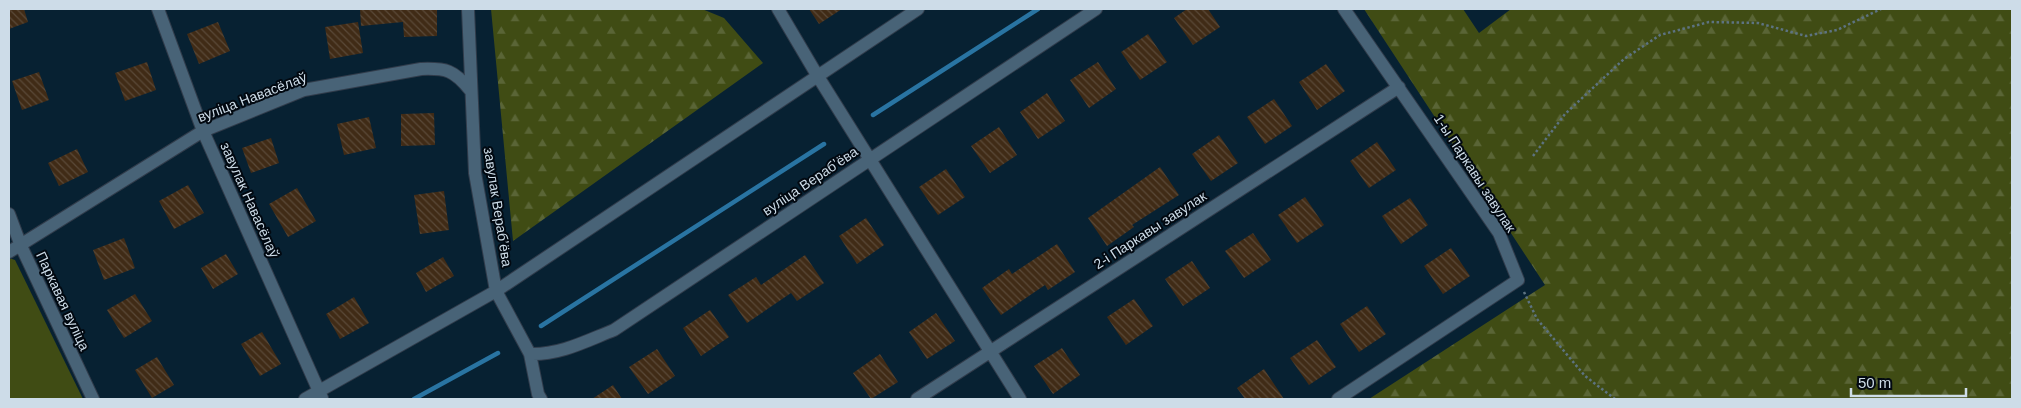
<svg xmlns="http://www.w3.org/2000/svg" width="2021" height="408" font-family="Arial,sans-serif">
<defs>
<pattern id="forest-firs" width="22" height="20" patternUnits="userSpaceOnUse" patternTransform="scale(1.25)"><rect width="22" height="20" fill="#404c14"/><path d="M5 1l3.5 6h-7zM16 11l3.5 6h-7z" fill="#5a6536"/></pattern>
<pattern id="building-back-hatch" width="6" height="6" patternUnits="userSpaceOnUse" patternTransform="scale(1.25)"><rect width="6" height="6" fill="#402b16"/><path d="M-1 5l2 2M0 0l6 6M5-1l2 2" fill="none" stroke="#5a4938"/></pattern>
</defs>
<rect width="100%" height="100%" fill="#072132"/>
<path fill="#404c14" d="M9,258L15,260L83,399H9Z"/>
<path fill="url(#forest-firs)" d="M491,9H702L724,18L763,63L513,241Z
M1364,9H1463L1479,33L1511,9H2012V399H1369L1545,285Z"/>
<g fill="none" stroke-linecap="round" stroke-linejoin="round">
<path stroke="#2974a2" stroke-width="4.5" d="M873,115L1038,9
M541,326L824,144
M414,399L498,353"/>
</g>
<path fill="url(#building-back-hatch)" d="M9,9H24L28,22L9,29Z
M360,9H437V36L404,37L403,22L361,26Z
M809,9H842L819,24Z
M1187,9H1208L1220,27L1193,45L1174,18Z
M218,22L230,51L199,64L187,34Z
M358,22L363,53L330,59L325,27Z
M1148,34L1167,62L1140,80L1121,52Z
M147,62L156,90L125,101L115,73Z
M1098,62L1116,89L1089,108L1070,80Z
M1326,64L1345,91L1317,110L1299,82Z
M39,72L49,100L22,110L12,81Z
M1047,93L1065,121L1038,139L1020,112Z
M1274,99L1292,126L1265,144L1247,117Z
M434,113L435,145L401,146V114Z
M369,117L376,148L344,155L337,124Z
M999,127L1017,155L990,173L971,146Z
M1219,135L1238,163L1211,181L1192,154Z
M271,138L279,163L251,173L242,148Z
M1377,142L1396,170L1369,188L1350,161Z
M77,149L88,172L59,186L48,163Z
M1160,167L1179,195L1132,225L1134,227L1107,246L1088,218Z
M946,169L965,197L938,215L919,187Z
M188,185L204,213L174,229L159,201Z
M297,188L316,221L288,237L269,204Z
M444,191L449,230L420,234L414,195Z
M1305,197L1324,225L1297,243L1278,215Z
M1410,198L1428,225L1401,244L1382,216Z
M866,218L884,245L857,264L839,236Z
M1253,233L1271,260L1244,278L1225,251Z
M124,238L135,268L104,280L93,250Z
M1057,244L1075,272L1048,290L1045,285L1001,315L982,288L1009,269L1012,274Z
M1451,248L1470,276L1443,294L1424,266Z
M226,254L238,274L213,289L201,268Z
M805,255L824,283L797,301L791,293L747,323L728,295L756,277L761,285Z
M443,257L454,276L426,292L416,273Z
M1192,261L1210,288L1183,306L1165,279Z
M135,294L152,321L124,338L107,310Z
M354,297L369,323L340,339L326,314Z
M1134,299L1153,326L1126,345L1107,317Z
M1367,306L1386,334L1359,352L1340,324Z
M710,310L729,337L701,356L683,328Z
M936,313L955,341L927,359L909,332Z
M262,332L281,364L260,376L241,344Z
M1317,340L1336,367L1309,385L1290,358Z
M1062,348L1080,375L1053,394L1034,366Z
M657,349L675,376L648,394L629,367Z
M880,354L898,382L871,399L853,373Z
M157,357L174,385L152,398L135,370Z
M1264,369L1284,399H1245L1237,388Z
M613,385L622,399H592Z"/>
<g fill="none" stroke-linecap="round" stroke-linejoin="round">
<g stroke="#313c4b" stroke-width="14">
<path id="street" d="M158,9L203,131L322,398
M468,9L475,173L496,291L530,354L538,394L541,399
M778,9L817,75L1020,399
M9,214L21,246L93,399
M9,252L203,131L304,90L421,69C446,68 454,70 470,90
M530,354C560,355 586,341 614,330L1096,9
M305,399L496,291L918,9
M917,399L1399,87
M1338,399L1518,280L1499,233L1344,9"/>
</g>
<path stroke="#5d7381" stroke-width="2.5" stroke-dasharray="2.5 2.5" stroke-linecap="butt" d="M1533,156L1565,114L1624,59L1660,35L1709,22L1758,23L1806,36L1837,30L1881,9
M1524,292L1537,319L1585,376L1615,399"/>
<use href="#street" stroke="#486377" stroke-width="12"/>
</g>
<g text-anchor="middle" stroke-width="4" stroke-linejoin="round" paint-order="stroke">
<g font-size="14" fill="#cddce8" stroke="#020911">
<text transform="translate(252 97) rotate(-21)" y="5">вуліца Навасёлаў</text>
<text transform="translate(1475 173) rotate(57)" y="5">1-ы Паркавы завулак</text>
<text transform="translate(810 181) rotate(-34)" y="5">вуліца Верабʼёва</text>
<text transform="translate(250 200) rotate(66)" y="5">завулак Навасёлаў</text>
<text transform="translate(498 207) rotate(81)" y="5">завулак Верабʼёва</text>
<text transform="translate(1150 230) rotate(-33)" y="5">2-і Паркавы завулак</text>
<text transform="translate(63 301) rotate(65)" y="5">Паркавая вуліца</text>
</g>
</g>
<rect width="2021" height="408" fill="none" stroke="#cddce8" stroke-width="20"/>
<path d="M1851 388v8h115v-8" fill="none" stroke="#cddce8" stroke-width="2.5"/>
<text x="1858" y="388" font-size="15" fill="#cddce8" stroke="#020911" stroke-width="4" paint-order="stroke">50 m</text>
</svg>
